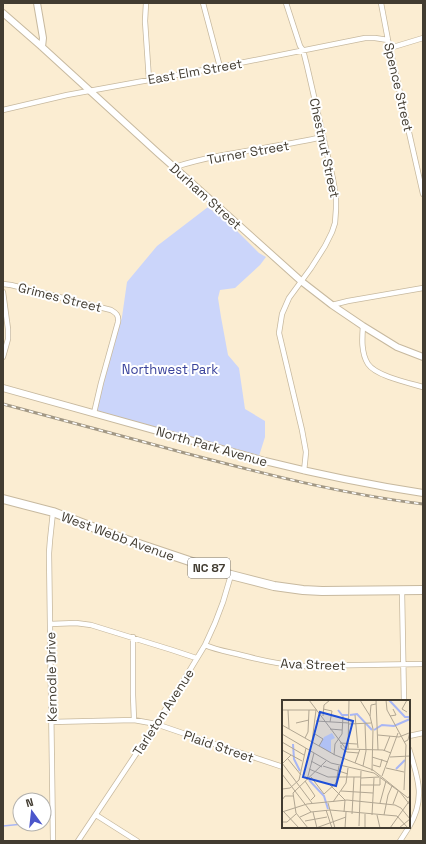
<svg xmlns="http://www.w3.org/2000/svg" width="426" height="844" font-family="'Space Grotesk',sans-serif">
<rect width="100%" height="100%" fill="#fbedd2"/>
<path fill="#cbd5fa" d="M208,207L234,228L259,253L266,257L260,265L235,288L220,290L218,298L221,317L228,355L239,368L245,409L265,421V437L259,456L252,455L104,414L96,410L122,317L127,282L157,246Z"/>
<g fill="none" stroke-linecap="round" stroke-linejoin="round">
<path stroke="#a8b6f5" stroke-width="1.5" d="M3,826L23,824"/>
<g stroke="#c7b99f" stroke-width="6">
<path id="street" d="M146,3L145,21L149,80
M203,3L220,67
M286,3L300,46L303,50L307,66L333,179L336,197V209L335,223L332,232L325,246L311,268L289,298L282,314L279,333L302,430L306,452L305,462L304,471
M381,3L388,40L423,194
M390,48L423,38
M3,110L67,95L220,67L365,38H375L388,40
M175,167C222,152 274,148 323,137
M3,284L11,285L111,310C116,313 119,315 118,322L101,383L94,413
M3,292L8,329V339L3,357
M332,305L348,301L423,288
M363,326C362,338 361,353 368,364C376,376 409,383 423,387
M402,591L404,701
M50,624L76,623L91,625L172,650L196,658
M133,637V695L134,720
M205,645C216,650 229,652 241,655C260,660 279,664 299,666L423,664
M51,722L134,720L156,724L238,752L283,767
M409,736L423,733
M409,749C418,778 426,798 409,827
M96,815L137,841
M53,841L49,553L50,540L53,512
M78,841L156,724L179,688L205,645L215,623L223,602L231,575
M400,841L409,827"/>
</g>
<g stroke="#c7b99f" stroke-width="8">
<path id="secondary" d="M37,3L43,38L42,47
M3,13L42,47L158,153L184,176L301,281L332,305L363,326L397,347L423,357
M3,388L265,461C317,474 370,485 423,493"/>
</g>
<g stroke="#c7b99f" stroke-width="10">
<path id="highway" d="M3,499L53,512L121,538L231,575L274,586L303,590L322,591L423,590"/>
</g>
<use href="#street" stroke="#fff" stroke-width="4.5"/>
<use href="#secondary" stroke="#fff" stroke-width="6"/>
<use href="#highway" stroke="#fff" stroke-width="8"/>
<g stroke="#a29885" stroke-width="3">
<path id="rail" d="M3,404C62,420 122,436 181,452C261,473 341,494 423,504"/>
</g>
<use href="#rail" stroke="#fff" stroke-width="1.5" stroke-dasharray="4.5" stroke-linecap="butt"/>
</g>
<g text-anchor="middle" stroke-width="4" stroke-linejoin="round" paint-order="stroke">
<rect fill="#fff" stroke="#7b766f" stroke-width="1" x="188" y="558" width="42" height="20" rx="3"/>
<g font-size="12" font-weight="bold" fill="#423c31">
<text x="209" y="572">NC 87</text>
</g>
<g font-size="13" fill="#423c31" stroke="#fff">
<text transform="translate(195 71) rotate(-10)" y="5">East Elm Street</text>
<text transform="translate(399 87) rotate(77)" y="5">Spence Street</text>
<text transform="translate(325 148) rotate(78)" y="5">Chestnut Street</text>
<text transform="translate(248 152) rotate(-10)" y="5">Turner Street</text>
<text transform="translate(206 196) rotate(42)" y="5">Durham Street</text>
<text transform="translate(60 297) rotate(14)" y="5">Grimes Street</text>
<text transform="translate(212 446) rotate(16)" y="5">North Park Avenue</text>
<text transform="translate(118 536) rotate(20)" y="5">West Webb Avenue</text>
<text transform="translate(313 664) rotate(2)" y="5">Ava Street</text>
<text transform="translate(51 677) rotate(-91)" y="5">Kernodle Drive</text>
<text transform="translate(163 712) rotate(-57)" y="5">Tarleton Avenue</text>
<text transform="translate(219 746) rotate(19)" y="5">Plaid Street</text>
</g>
<g font-size="13" fill="#39429b" stroke="#fff">
<text x="170" y="374">Northwest Park</text>
</g>
</g>
<g transform="translate(282 700)">
<rect width="128" height="128" fill="#fbedd2"/>
<path d="M50,33L53,38L49,40V53L37,46L42,37Z" fill="#cbd5fa"/>
<path fill="none" stroke="#a8b6f5" stroke-width="2" d="M107,0L123,17H128M56,10L60,15H66M68,15L75,14L90,30M92,30L100,25L112,26L128,19M11,44L12,59L18,71M114,69L123,60M27,80L42,96L46,109"/>
<path fill="none" stroke="#b1a692" stroke-width="1" d="M27,0L64,49L101,50L109,53M78,0L88,16M94,0L96,50M104,0L105,10L124,45L122,90M125,0L120,9L125,12M41,9L50,11L48,22M0,10H35M6,10L7,29M73,15L76,48M41,16L42,5L48,0M108,16L114,15L111,9M34,21L67,23M14,23L27,20M67,24L89,23M0,25L53,55L91,70L126,98L128,95M48,29L60,30M0,34L49,63L92,73L118,92L128,105M33,34L41,39L37,46M96,35L117,37L127,33M23,38L26,32L27,10M0,42L22,55M30,42L34,10M122,42L126,40L128,31M58,43L75,44M59,45V48L65,52L77,53M0,50L20,61M66,50L67,0M102,51L108,36M52,55L53,44L60,34L61,16M90,57L106,62M108,57L128,56M6,59L19,75M29,61L40,67M0,63L30,103M73,63L78,49M0,64L9,55M91,65L98,67L100,59M41,66L66,74M81,66L84,51L83,24M104,68L122,72M27,69L46,77H79M90,71L91,29L88,16L89,5L94,4M0,74L29,112M100,76L116,33M29,77L42,94L54,83L57,66M79,78L97,77M25,80L32,53M23,81L33,96L29,100M46,83L63,100L62,112M79,85H98V78M0,89L8,88L17,80L24,48M59,91L91,93M0,100L3,96H11M51,102L64,83L66,68M46,103L53,128M98,103L104,81M111,104L116,91M44,110L50,128M0,112L25,104L65,100L113,105L119,108L128,119M2,112L17,128M31,112L35,128M70,114L72,77M83,114V128M90,115L92,78M95,115L98,128M102,115L106,95L110,86M18,117L29,112L48,110L115,116L126,128M23,121L45,117M0,122H5L14,114M77,126L79,71M26,128L14,113L11,93L44,61M34,128L64,117M63,128L64,112M108,128L128,100M117,128L128,119"/>
<path fill="#1d4ed8" fill-opacity="0.15" stroke="#1d4ed8" stroke-width="2" d="M38,12L71,21L54,86L21,77Z"/>
<rect width="128" height="128" fill="none" stroke="#423c31" stroke-width="2"/>
</g>
<rect width="426" height="844" fill="none" stroke="#423c31" stroke-width="8"/>
<g transform="translate(32 812) rotate(345)"><circle r="19" fill="#ffffff" stroke="#b3b1ad"/>
<path d="M0-3L7 15L0 10L-7 15Z" fill="#4b56cb"/>
<text y="-6" font-size="11" font-weight="bold" text-anchor="middle" fill="#423c31">N</text>
</g>
</svg>
